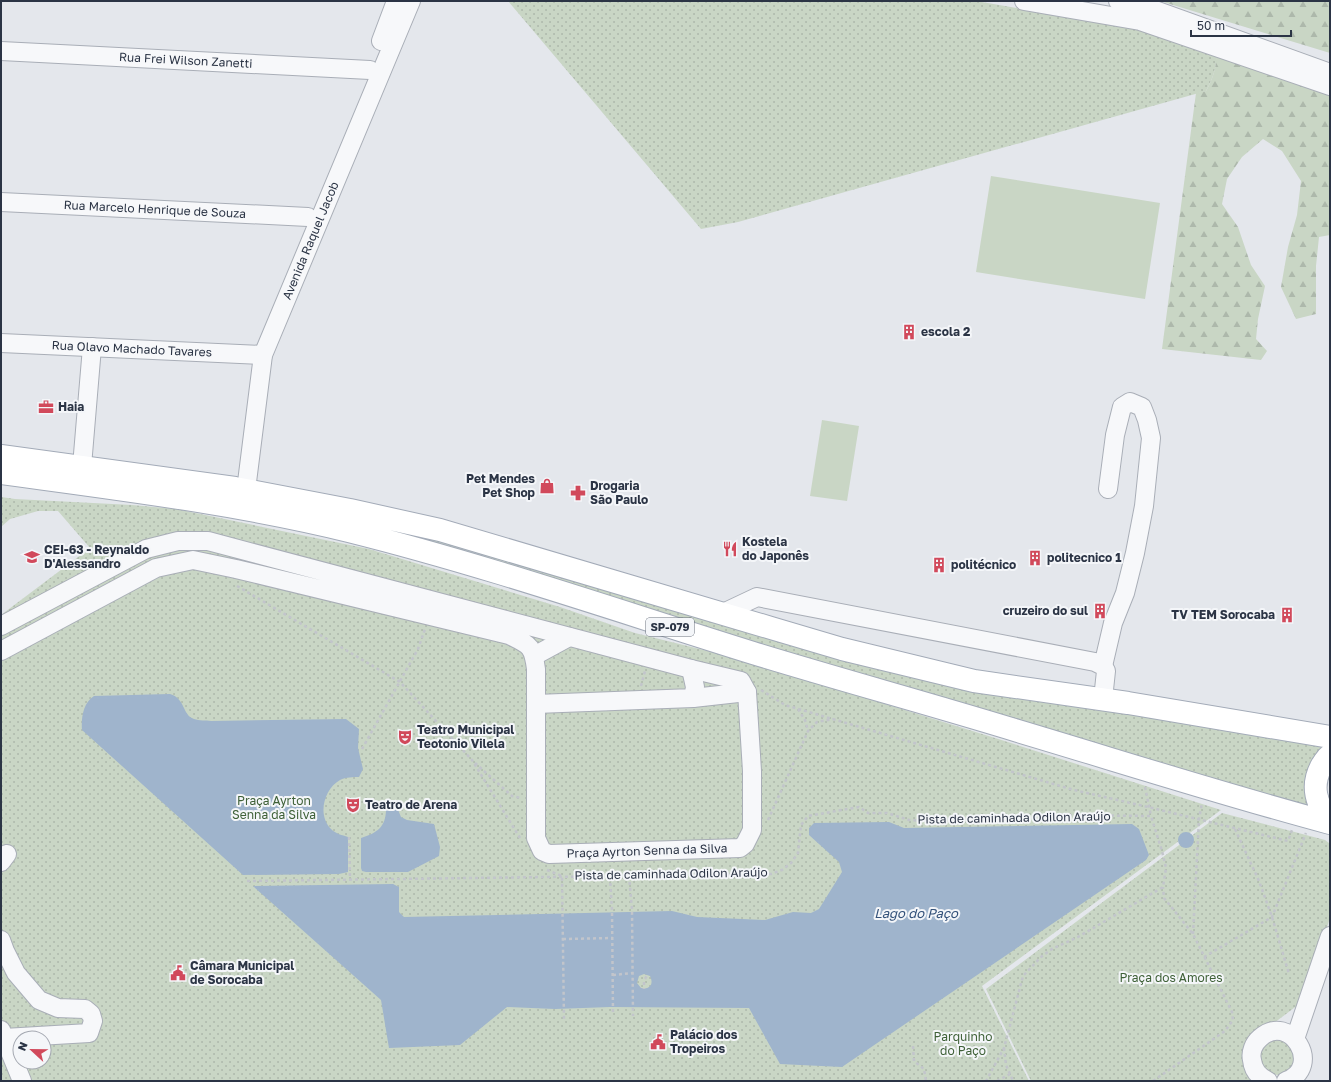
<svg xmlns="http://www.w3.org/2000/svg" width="1331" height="1082" font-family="'Golos Text',sans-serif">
<defs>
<pattern id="grass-dots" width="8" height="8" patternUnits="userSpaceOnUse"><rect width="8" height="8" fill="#c9d6c5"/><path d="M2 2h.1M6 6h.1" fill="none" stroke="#adb8ab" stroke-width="1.8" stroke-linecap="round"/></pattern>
<pattern id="forest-firs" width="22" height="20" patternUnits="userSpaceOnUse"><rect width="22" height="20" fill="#c9d6c5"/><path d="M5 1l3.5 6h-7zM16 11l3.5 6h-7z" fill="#adb8ab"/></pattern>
</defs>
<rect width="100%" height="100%" fill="#e4e7ec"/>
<path fill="url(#grass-dots)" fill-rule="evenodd" d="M508,1H976L1138,29L1216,53C1217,67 1213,78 1206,91L738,222L701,229Z
M1,461L386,523L795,644L1324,745L1316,810L635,607Z
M1,497L15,499L132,505L176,509L369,549L560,607L635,633L740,659L995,738L1221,810L982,986L1029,1081H1V615L90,548L58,511H38L10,519L1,527ZM20,1038H44V1062H20Z
M1222,813L1325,840L1329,843L1330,846V918L1302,1002L1258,1035L1259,1081H1031L986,989Z
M1277,1036L1296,1050L1292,1069C1279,1077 1277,1077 1263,1069L1258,1051Z"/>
<path fill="url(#forest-firs)" d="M1160,1H1330V53Z
M1216,53L1330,92V235L1319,237L1316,266V314L1296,319L1281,287L1288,247L1297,215L1301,181L1282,151L1263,139L1242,157L1227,179L1222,204L1238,227L1251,265L1265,286L1258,319L1256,339L1267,351L1261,360L1162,349L1196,93L1206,91C1213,78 1217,67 1216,53Z"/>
<path fill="#c9d6c5" d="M991,176L1160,203L1145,299L976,272Z
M822,420L859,426L847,501L810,496Z"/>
<path fill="#9fb4cc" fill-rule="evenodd" d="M170,694C186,699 182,715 194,719C199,721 206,720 211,721L346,719L359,729L358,748L363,769L359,777C353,777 346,777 340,780C324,789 317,815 331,829C336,834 342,835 348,837V872L339,874L243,875L82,730C81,718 83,703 94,696Z
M396,805L401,817L407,820L434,824L440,847L439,856L408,872H366L362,871L361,868V838C377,833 386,827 386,809Z
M889,822L904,828L1132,824L1139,829L1149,855L1146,860L842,1067L780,1064L749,1008L610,1007L555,1009L507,1007L460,1045L389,1048L381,1000L253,886L393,884L399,887V912L404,917L672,911L697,917L765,920L793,912L811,913L819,909L842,872L839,862L809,835V828L814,823ZM644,974L650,976C654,984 650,990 641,988L637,983L639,976Z
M1178 840a8 8 0 1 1 16 0a8 8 0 1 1-16 0Z"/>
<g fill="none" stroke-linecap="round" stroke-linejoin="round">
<g stroke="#a9aeb7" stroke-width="20">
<g id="minor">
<path d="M1024,1L1140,21L1330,86"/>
<path d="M1118,1L1141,5L1330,73"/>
<path d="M381,41L396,1"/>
<path id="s1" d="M1,51L370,70"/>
<path id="s2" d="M1,202L308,217"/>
<path id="s3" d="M1,343L263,355"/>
<path d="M82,466L92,347"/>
<path id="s4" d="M246,490L263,355L411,1"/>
<path d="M721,614L757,597L1095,662L1103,666L1106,671L1103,699"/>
<path d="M1,626L146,549L178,541H208L691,669L741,681L747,692L752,771V830L745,844L740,848L549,854L542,851L536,838V669C533,645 529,645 509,635L236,569L193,560L156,568L1,651"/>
<path d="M534,656L569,637"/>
<path d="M1103,666L1113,623L1125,593L1135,553L1144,506L1151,438L1147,420L1142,407L1130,402L1122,407L1115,435L1108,489"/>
<path d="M693,698L747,692"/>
<path d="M536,704L693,698L695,687L691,669"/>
<path d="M1,862L7,854"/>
<path d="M1,940L5,951L16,973L39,1000L58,1008L85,1009L91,1014L93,1021L89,1033L4,1038"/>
<path d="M1,1030L22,1081"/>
<path d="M1295,1039L1330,936"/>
<path d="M1268,1081C1259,1077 1253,1070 1252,1060C1250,1052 1254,1043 1260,1038C1290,1011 1324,1067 1286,1081"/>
</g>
</g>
<g stroke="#a3abb8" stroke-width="24">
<path id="major" d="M1,456L235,488L350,510L440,530L771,628L842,649L974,681L1128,703L1330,737
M1,473C118,489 234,503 349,531C485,565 618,611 753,653C841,680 930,704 1018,731C1122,762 1225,795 1330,823
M1330,755C1326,758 1325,761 1322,765C1310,786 1316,804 1330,822"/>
</g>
<path stroke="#c2c5cb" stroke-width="2.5" stroke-dasharray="3 3" stroke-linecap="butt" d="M237,586L400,682L472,760L520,838
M641,686L645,671
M761,690L785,705L1074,790L1148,807L1288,841L1292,830
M798,709L805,720L808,731
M362,749L418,649L425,629
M475,763L512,796L521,798
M1145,787L1151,816
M768,820L808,731L817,722L833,719
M1235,829L1259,881L1272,917L1289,974
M349,837L350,879
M547,870L562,876L564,1020
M629,876L632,909L633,1016
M610,877L612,910L613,1014
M247,881L771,874L782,870L791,863L798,853L801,825L808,816L859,807L868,813H887L909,820L944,822L964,820H997L1040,818L1057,815L1151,816L1162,851L1166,868L1163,887L1078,937L1052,949L1041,957L1023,976L1004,1048L986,1081
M1193,934L1199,819L1202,803
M563,939L613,938
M1204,957L1272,917L1306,833
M613,975L633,973
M645,979L648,974
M644,982V989
M913,1046L914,1061L924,1069L926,1081
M1004,1048L1006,1065L1013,1081
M997,1081L1010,1074
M1153,1081L1225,1031L1233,1020L1232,1012L1193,934L1164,898L1163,887"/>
<use href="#minor" stroke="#f7f8fa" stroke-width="18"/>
<use href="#major" stroke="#fff" stroke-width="22"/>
</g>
<defs>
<g id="building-bare" transform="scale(1.2)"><path d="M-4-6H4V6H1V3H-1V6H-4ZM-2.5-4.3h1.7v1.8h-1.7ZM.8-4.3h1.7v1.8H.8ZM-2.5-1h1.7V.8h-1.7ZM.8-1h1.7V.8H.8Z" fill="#d1495b" stroke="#f4f6f9" stroke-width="2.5" paint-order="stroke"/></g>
<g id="office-bare" transform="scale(1.2)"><path d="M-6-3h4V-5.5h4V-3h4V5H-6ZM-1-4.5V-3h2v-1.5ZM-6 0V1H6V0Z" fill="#d1495b" stroke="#f4f6f9" stroke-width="2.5" paint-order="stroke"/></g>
<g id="shop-bare" transform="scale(1.2)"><path d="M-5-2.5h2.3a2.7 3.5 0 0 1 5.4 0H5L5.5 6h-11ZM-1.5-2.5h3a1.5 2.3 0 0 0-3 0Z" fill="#d1495b" stroke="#f4f6f9" stroke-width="2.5" paint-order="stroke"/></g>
<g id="pharmacy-bare" transform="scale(1.2)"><path d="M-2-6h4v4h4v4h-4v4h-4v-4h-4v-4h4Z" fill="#d1495b" stroke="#f4f6f9" stroke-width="2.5" paint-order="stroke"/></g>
<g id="restaurant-bare" transform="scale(1.2)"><path d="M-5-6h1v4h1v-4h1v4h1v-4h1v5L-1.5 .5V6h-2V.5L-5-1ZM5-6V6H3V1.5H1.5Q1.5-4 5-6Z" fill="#d1495b" stroke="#f4f6f9" stroke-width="2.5" paint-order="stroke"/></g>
<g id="school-bare" transform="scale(1.2)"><path d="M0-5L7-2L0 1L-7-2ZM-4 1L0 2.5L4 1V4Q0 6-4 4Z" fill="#d1495b" stroke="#f4f6f9" stroke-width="2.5" paint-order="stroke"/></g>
<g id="theatre-bare" transform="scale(1.2)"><path d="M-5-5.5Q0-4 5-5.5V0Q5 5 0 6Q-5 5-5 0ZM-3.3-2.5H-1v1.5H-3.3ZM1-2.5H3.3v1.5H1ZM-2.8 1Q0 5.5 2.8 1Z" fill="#d1495b" stroke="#f4f6f9" stroke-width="2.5" paint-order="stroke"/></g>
<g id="civic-bare" transform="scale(1.2)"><path d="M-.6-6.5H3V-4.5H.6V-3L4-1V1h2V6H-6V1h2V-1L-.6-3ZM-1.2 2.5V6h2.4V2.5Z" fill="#d1495b" stroke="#f4f6f9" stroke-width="2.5" paint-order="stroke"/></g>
</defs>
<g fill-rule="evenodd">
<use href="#building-bare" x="909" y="332"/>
<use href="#office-bare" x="46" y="407"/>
<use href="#shop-bare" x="547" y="486"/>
<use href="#pharmacy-bare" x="578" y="493"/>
<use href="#restaurant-bare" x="730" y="549"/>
<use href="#school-bare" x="32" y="557"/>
<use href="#building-bare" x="1035" y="558"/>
<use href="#building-bare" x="939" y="565"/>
<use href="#building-bare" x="1100" y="611"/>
<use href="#building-bare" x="1287" y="615"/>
<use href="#theatre-bare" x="405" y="737"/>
<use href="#theatre-bare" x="353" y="805"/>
<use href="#civic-bare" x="178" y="973"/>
<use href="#civic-bare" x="658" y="1042"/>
</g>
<g text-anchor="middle" stroke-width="4" stroke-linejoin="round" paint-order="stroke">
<rect fill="#f4f6f9" stroke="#676e7b" stroke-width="1" x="646" y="618" width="48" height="18" rx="3"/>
<g font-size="11" font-weight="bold" fill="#2b3445">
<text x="670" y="631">SP-079</text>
</g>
<g font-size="12" fill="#2b3445" stroke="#f4f6f9">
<text dy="4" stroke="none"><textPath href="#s1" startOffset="185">Rua Frei Wilson Zanetti</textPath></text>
<text dy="4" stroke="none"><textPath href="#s2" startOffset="154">Rua Marcelo Henrique de Souza</textPath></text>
<text dy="4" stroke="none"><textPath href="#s4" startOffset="260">Avenida Raquel Jacob</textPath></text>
<text dy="4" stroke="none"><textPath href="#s3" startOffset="131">Rua Olavo Machado Tavares</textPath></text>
<text transform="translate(1014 818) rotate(-1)" y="4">Pista de caminhada Odilon Araújo</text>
<text transform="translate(647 851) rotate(-2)" y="4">Praça Ayrton Senna da Silva</text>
<text transform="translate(671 874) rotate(-1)" y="4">Pista de caminhada Odilon Araújo</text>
</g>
<g font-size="12" font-weight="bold" fill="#2b3445" stroke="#f4f6f9" text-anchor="start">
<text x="921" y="336">escola 2</text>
<text x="58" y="411">Haia</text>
<text x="535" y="483" text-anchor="end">Pet Mendes<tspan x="535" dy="14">Pet Shop</tspan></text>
<text x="590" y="490">Drogaria<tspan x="590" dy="14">São Paulo</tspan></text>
<text x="742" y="546">Kostela<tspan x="742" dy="14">do Japonês</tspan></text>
<text x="44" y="554">CEI-63 - Reynaldo<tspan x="44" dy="14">D'Alessandro</tspan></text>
<text x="1047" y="562">politecnico 1</text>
<text x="951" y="569">politécnico</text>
<text x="1088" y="615" text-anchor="end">cruzeiro do sul</text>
<text x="1275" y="619" text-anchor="end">TV TEM Sorocaba</text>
<text x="417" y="734">Teatro Municipal<tspan x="417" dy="14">Teotonio Vilela</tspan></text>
<text x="365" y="809">Teatro de Arena</text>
<text x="190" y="970">Câmara Municipal<tspan x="190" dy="14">de Sorocaba</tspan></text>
<text x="670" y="1039">Palácio dos<tspan x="670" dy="14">Tropeiros</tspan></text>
</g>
<g font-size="12" fill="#3f6138" stroke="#f4f6f9">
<text x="274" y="805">Praça Ayrton<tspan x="274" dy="14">Senna da Silva</tspan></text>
<text x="1171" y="982">Praça dos Amores</text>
<text x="963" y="1041">Parquinho<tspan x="963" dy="14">do Paço</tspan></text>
</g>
<g font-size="13" font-style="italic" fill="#34527a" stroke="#f4f6f9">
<text x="916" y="918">Lago do Paço</text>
</g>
</g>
<rect width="1331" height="1082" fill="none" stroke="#2b3445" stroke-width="4"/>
<g transform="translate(32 1050) rotate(292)"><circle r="19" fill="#f4f6f9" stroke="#a4a8b1"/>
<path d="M0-3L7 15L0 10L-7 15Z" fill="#d1495b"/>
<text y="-6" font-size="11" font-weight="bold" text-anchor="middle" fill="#2b3445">N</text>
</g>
<path d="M1191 30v6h100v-6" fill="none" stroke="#2b3445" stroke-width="2"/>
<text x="1197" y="30" font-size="12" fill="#2b3445" stroke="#f4f6f9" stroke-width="3" paint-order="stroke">50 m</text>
</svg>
